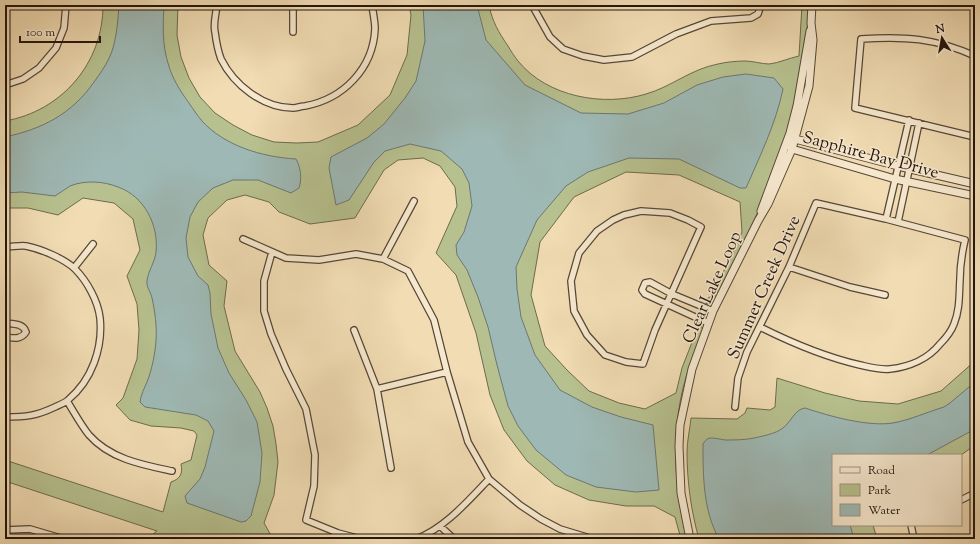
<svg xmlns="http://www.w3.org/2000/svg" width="980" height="544" font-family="'Sorts Mill Goudy',serif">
<rect width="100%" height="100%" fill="#f1dcb3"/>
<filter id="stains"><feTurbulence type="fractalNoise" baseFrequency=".005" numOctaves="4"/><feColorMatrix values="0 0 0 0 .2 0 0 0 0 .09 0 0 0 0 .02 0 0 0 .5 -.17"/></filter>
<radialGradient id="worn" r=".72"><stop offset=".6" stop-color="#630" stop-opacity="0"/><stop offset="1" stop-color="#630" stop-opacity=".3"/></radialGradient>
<path fill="#b7c18f" stroke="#6d6b4e" d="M103,5H178L177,35L181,57L189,78L200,97L215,113L233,125L252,135L274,142L297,143L318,142L358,125L390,95L407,55L411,15L409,5H489C492,21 499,33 508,46C511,51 514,56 518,61C547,97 604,107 646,94C671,87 691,69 718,64C726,62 737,61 745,61C753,61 762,64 769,64C779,63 789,58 799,56L802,5H809V12C804,53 799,95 787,135C769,192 742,246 718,301L713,304H706L708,298L712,296L742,232L740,202L679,175L626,172L574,197L540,242L531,295L545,346L567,370L589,391L619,403L645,409L676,393L682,368L696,332L695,327L696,321L701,324L703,331C698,343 693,355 689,368C670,423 673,483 687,539H681L675,517L654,506H626L589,500L555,485L527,461L504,430L490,395L476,333L456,275L436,253L457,206L455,187L440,166L423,158L398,160L384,170L355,218L310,224L279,212L269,202L245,195L227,200L208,218L203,235L209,265L227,281L224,306L235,351L260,392L267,408L273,426L276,444L278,462L274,495L264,523L273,539H147L157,531L5,481V460L163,512L171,482C180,479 183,474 181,464L191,460L197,435L194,431L181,428L151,426L130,420L116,405L123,398L137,359L139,330L137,304L127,276L140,250L133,219L114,203L83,198L58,215L28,208H5V121C62,111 103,63 103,5Z
M975,361V448H971L961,455H833V525H873L877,539H699C691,511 687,481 687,452C687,441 690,429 691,418L737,419L745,413L747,408L770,410L775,407L777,378L825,393L859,401L898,404L941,391Z"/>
<path fill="#9eb9b5" stroke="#6d7772" d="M119,5H164C163,24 162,44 168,63C172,78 180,91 189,103C193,109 197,115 202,121C225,146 262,157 296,159C301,168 302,179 299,188L291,193L258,180H233L213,188L198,202L190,217L186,238L188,257L198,276L208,285L210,293L211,314L218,348L229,373L246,400L257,422L262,453L260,482L251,516L246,521L241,522L187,503L185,496L200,479L205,467L214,431L208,421L196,415L145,407L140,402C141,394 144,389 147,382C152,369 155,354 156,341C157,327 155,312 152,298C151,293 146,286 147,281C148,271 155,262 156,252C159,225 144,196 118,187C103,181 85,180 70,186C65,189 60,193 55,196L22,192L5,193V137C42,129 72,114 94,82C102,71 109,61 113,48C117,34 118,19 119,5Z
M423,5H477L486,40L525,85L581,113L628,114L664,103L697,85L723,77L746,74L774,78L783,89C776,123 760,156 746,188H740L679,159L629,158L588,172L566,186L537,220L516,267L517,289L521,317L535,355L560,390L592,407L621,417L653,425L659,490L636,492L596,487L566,475L536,450L518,426L508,406L497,365L488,327L478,297L467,270L457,255L456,245L464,232L472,206L469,183L462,169L441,151L410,144L385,151L374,162L349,200L336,205L329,168L331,157L367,138L384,124L405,98L416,81L425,41Z
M975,382V429L927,455H833V525H850L854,539H719C703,510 703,476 703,444C705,441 706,439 710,438C715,438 720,439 725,440C734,440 745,440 754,438C763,436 775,434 783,428C791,422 795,409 805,408C829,416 868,427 893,423C910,420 927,412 944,407L950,403Z"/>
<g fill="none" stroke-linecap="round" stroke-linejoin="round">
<g stroke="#564736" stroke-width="8">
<path id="minor" d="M217,5C216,14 213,24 215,32C216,40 218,51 221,59C234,85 263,108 293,108C297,108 301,106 305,106C343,99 373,69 375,29C375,21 373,13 372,5
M293,5V32
M532,5L550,37L563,49L583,56L604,60L632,57L676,34L711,21L751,18L758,14L761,5
M975,56C935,38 904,36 861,39L855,108L975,137
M5,85L23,79L39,68L56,48L64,28L66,5
M641,211L670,213L688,220L701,227L655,330L643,364L626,362L605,355L587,335L574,311L571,281L579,253L597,231L613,220L624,215Z
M886,219L909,120
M898,222L919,123
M243,239L286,258L319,260L356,254L383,259L408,271L434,320L447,372L468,442L489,479L520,505L541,519L560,529L593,539
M5,247C12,247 20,245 26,246C41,249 65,259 75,269C87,281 98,301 100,318C103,348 92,380 68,400C65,403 59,405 55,407C36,416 26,417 5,417
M272,252L264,281V311L271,334L286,369L306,409L315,455L314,486L306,520L338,533L361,539
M383,259L414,201
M789,267L850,287L885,295
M74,268L93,244
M5,323C13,324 23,323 26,332C21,340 14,338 5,337
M708,323L645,294L642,290L645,283L650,282L672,294L713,311
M354,330L377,389L391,468
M377,389L447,372
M67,401C74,412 81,425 89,435C110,459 143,465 172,471
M735,407L738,378L747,352L789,267L816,203L886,219L965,240C962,253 960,265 960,279C959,295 960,309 954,324C951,332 946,338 940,344C928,359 909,367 890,369C880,370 869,367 860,365C825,357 792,343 760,327
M961,500L975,493
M911,525L914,539
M440,526L454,539
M5,530L30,529L64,539
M416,539C445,528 468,501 489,479"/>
</g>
<g stroke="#564736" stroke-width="9">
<path id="tertiary" d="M975,184L898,166L795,139L787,142L792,149L895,179L975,196
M761,211L790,133L797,106L810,31
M690,539L681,493L679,446L680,425L692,369L713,311L758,221L768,204L792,149L809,86L813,40L811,23L812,5"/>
</g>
<use href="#minor" stroke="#f6e8ce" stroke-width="5.5"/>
<use href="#tertiary" stroke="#f6e8ce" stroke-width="7"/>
</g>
<g text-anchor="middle" stroke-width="3" stroke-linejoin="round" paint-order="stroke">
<g font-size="17" fill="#23150d" stroke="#f6e8ce">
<text transform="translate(871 154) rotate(15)" y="6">Sapphire Bay Drive</text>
<text transform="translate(711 287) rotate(-66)" y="6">Clear Lake Loop</text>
<text transform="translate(763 287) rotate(-66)" y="6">Summer Creek Drive</text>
</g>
</g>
<rect width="980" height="544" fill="none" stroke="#f1dcb3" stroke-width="20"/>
<rect x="6" y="6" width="968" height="532" fill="none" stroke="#23150d" stroke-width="2"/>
<rect x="10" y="10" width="960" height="524" fill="none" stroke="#23150d"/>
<rect x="832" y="454" width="130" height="72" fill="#f6e8ce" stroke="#a29481"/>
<rect x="840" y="467" width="20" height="6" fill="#f6e8ce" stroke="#a29481"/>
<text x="868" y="474" font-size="12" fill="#23150d">Road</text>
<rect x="840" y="484" width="20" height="12" fill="#b7c18f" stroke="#a29481"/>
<text x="868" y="494" font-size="12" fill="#23150d">Park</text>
<rect x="840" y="504" width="20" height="12" fill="#9eb9b5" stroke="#a29481"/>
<text x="868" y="514" font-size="12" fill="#23150d">Water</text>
<g transform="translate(942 38) rotate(349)" stroke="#f6e8ce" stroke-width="3" paint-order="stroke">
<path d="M0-3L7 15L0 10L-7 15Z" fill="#23150d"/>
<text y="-6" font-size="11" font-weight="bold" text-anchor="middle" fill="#23150d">N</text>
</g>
<path d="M20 36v6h80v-6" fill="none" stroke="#23150d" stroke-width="2"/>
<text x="26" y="36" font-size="12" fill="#23150d" stroke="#f6e8ce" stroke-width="3" paint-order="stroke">100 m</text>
<rect width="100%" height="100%" filter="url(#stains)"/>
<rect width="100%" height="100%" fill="url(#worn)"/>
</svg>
